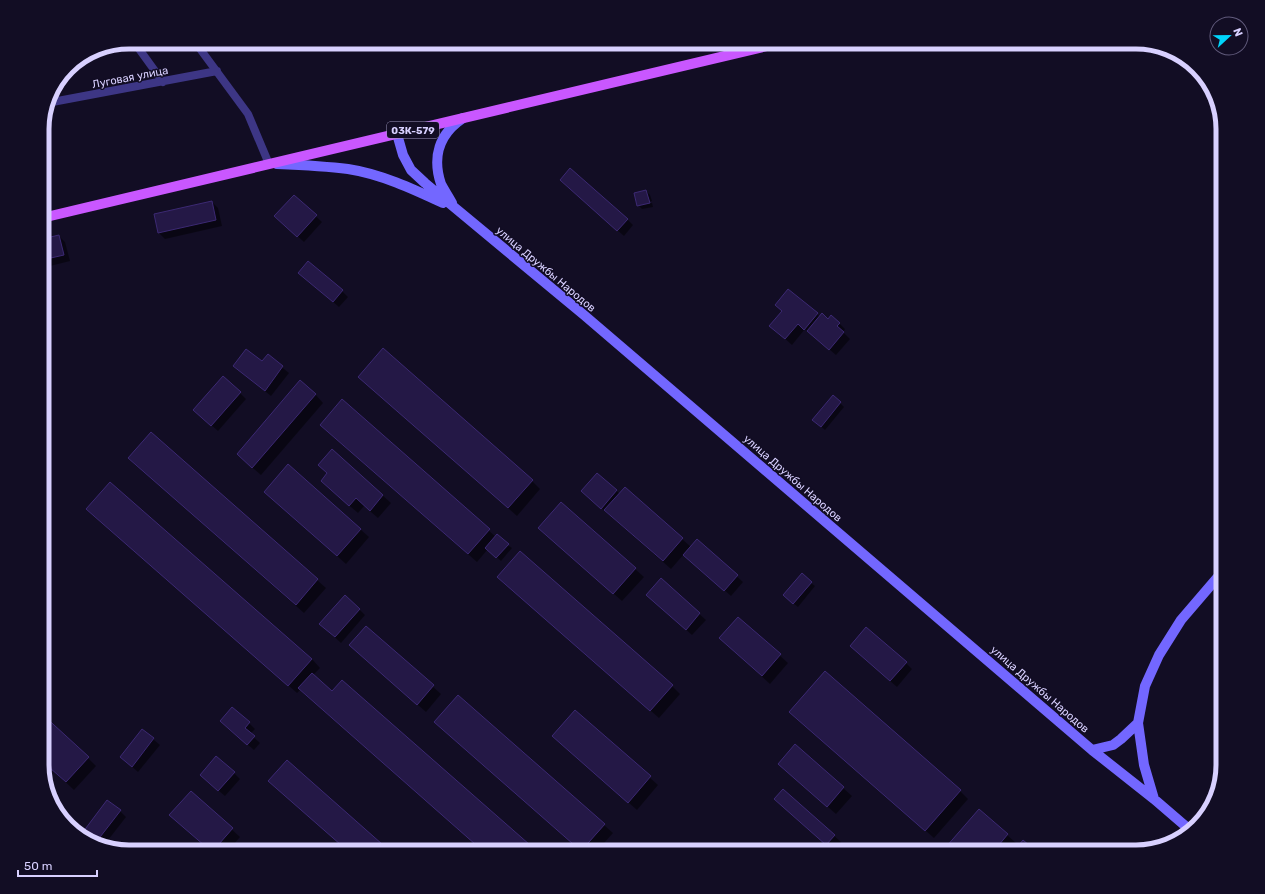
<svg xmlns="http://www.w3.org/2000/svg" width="1265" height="894" font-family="Rubik,sans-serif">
<rect width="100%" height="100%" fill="#120d24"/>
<path fill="#0007" d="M567,186L627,219L633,225L624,236Z
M646,191L650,195L652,201L639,204V206L652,203L653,207L642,209L638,205Z
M294,196L322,222L304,242L282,222Z
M212,202L218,208L222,226L165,239L159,233L155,214Z
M59,236L65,242L70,261L42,268V240Z
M306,279L342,291L348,297L339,307Z
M817,314L820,317L839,323L845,329L843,332L850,339L836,355L805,329L792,345L771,326Z
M268,356L289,373L271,396L234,366L262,363Z
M368,385L532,481L540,489L517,516Z
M240,393L246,399L218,431L201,416Z
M315,394L323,403L261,475L246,462Z
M342,401L496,537L512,548L501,561L488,549L477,562L329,433Z
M840,403L844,407L825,430L817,423Z
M151,433L326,588L304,613L129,458Z
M332,450L391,503L378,518L364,506L358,513L330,489L328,474Z
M597,474L620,494L625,488L691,547L697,541L743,582L731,596L684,554L671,569L589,497Z
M265,492L360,529L369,537L346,564Z
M561,503L644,577L622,601L548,536Z
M96,517L312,659L320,668L313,675L485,852L300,690L297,693Z
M661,580L706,620L692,635L654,601Z
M811,583L815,586L798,607L788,599Z
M507,585L672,686L680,694L659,718Z
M359,609L365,615L341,643L327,630Z
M738,618L788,663L770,684L720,638Z
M366,627L441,694L426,712L359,653Z
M857,652L906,663L912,669L897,687Z
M458,696L613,833L596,852H582L444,730Z
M575,711L658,785L637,810L562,744Z
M799,720L960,791L968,799L934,838Z
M249,723L255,729L250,734L260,743L254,750L227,727Z
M142,730L160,745L138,772L121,757Z
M795,745L852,796L836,814L788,772Z
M88,758L96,766L74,790L42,760Z
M234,773L240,779L225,796L207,781Z
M269,781L390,852H349Z
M783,790L841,842L833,851L775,799Z
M191,792L240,837L227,852H211L179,823Z
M979,810L1016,843L1008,852H953Z
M120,811L126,817L105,844L81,836Z"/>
<path fill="#241846" stroke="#3c2973" d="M570,168L628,219L617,231L560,180Z
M646,190L650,203L637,206L634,193Z
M294,195L317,215L297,237L274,216Z
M212,201L216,220L158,233L154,214Z
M59,235L64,255L42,260V239Z
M308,261L343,290L333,302L298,273Z
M788,289L818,313L804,330L798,324L785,339L769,326L782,311L775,305Z
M822,313L828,319L831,315L840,323L837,326L844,332L829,350L807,331Z
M383,348L533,480L508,508L358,377Z
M246,349L262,361L268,354L283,366L265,391L233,366Z
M223,376L241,392L211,426L193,410Z
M300,380L316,394L252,468L237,454Z
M833,395L841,402L821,427L812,420Z
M342,399L490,529L468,554L320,425Z
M151,432L318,579L296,605L128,458Z
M332,449L383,495L370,511L356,498L349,506L321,481L327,473L318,465Z
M288,464L361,529L337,556L264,492Z
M597,473L617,490L601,509L581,491Z
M110,482L312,659L288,686L86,509Z
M625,487L683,538L663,561L604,510Z
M561,502L636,568L613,594L538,528Z
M497,534L509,544L496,558L485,548Z
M697,539L738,575L724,591L683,555Z
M520,551L673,685L650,711L497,577Z
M802,573L812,582L793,604L783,595Z
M661,578L700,613L686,630L646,595Z
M345,595L360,609L335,637L319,624Z
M738,617L781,654L762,676L719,638Z
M366,626L434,685L417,705L349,645Z
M866,627L907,662L890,681L850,646Z
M825,671L961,790L925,831L789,712Z
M312,673L332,691L342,680L538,852H484L298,688Z
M458,695L605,824L581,851L434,722Z
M232,707L250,722L245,728L255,736L247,745L220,721Z
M575,710L651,776L628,803L552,736Z
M42,714L89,757L66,782L42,761Z
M142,729L154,738L132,767L120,757Z
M795,744L844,787L827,807L778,764Z
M216,756L235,772L218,791L200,775Z
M287,760L391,852H349L268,781Z
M783,789L835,835L826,845L774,799Z
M191,791L233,828L212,852L169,815Z
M107,800L121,810L97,841L80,836Z
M979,809L1008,834L993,852H952L946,847Z
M1023,840L1037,852H1013Z"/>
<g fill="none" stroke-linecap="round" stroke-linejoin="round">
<path stroke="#3d3685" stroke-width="8" d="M134,42L163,82
M195,42L248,114L269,164
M47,103L217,71"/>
<path stroke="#7367ff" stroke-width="10" d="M397,134L403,155L411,170L425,183L584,315L1092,750L1154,799L1190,830
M277,164C301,165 324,166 348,169C381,174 413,189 443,203
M452,203C449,197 444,190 441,184C432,157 439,134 463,118
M1138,723L1144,765L1154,799
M1092,750L1113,745L1121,739L1138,723L1145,686L1159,655L1181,620L1223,571"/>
<path stroke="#c957ff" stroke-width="10" d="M42,218L784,42"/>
</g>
<g text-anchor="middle" stroke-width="3" stroke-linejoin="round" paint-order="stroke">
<rect fill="#120d24" stroke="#9d96bd" stroke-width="1" x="387" y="122" width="52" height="16" rx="3"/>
<g font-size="10" font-weight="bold" fill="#d8d0ff">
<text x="413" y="134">03К-579</text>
</g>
<g font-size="11" fill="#d8d0ff" stroke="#120d24">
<text transform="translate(130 77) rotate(-11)" y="4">Луговая улица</text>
<text transform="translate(546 269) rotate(40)" y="4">улица Дружбы Народов</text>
<text transform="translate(793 478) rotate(41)" y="4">улица Дружбы Народов</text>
<text transform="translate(1040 689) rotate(41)" y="4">улица Дружбы Народов</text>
</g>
</g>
<path d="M0 0H1265V894H0ZM129 49H1136A80 80 0 0 1 1216 129V765A80 80 0 0 1 1136 845H129A80 80 0 0 1 49 765V129A80 80 0 0 1 129 49Z" fill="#120d24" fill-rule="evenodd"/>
<path fill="none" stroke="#d8d0ff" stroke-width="5" d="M129 49H1136A80 80 0 0 1 1216 129V765A80 80 0 0 1 1136 845H129A80 80 0 0 1 49 765V129A80 80 0 0 1 129 49Z"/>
<g transform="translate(1229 36) rotate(68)"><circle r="19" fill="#120d24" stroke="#615b7c"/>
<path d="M0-3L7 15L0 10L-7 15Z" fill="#00d4fb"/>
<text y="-6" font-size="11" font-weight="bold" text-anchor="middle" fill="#d8d0ff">N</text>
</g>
<path d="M18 870v6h79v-6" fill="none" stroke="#d8d0ff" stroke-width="2"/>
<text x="24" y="870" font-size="12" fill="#d8d0ff" stroke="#120d24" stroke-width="3" paint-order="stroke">50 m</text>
</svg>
